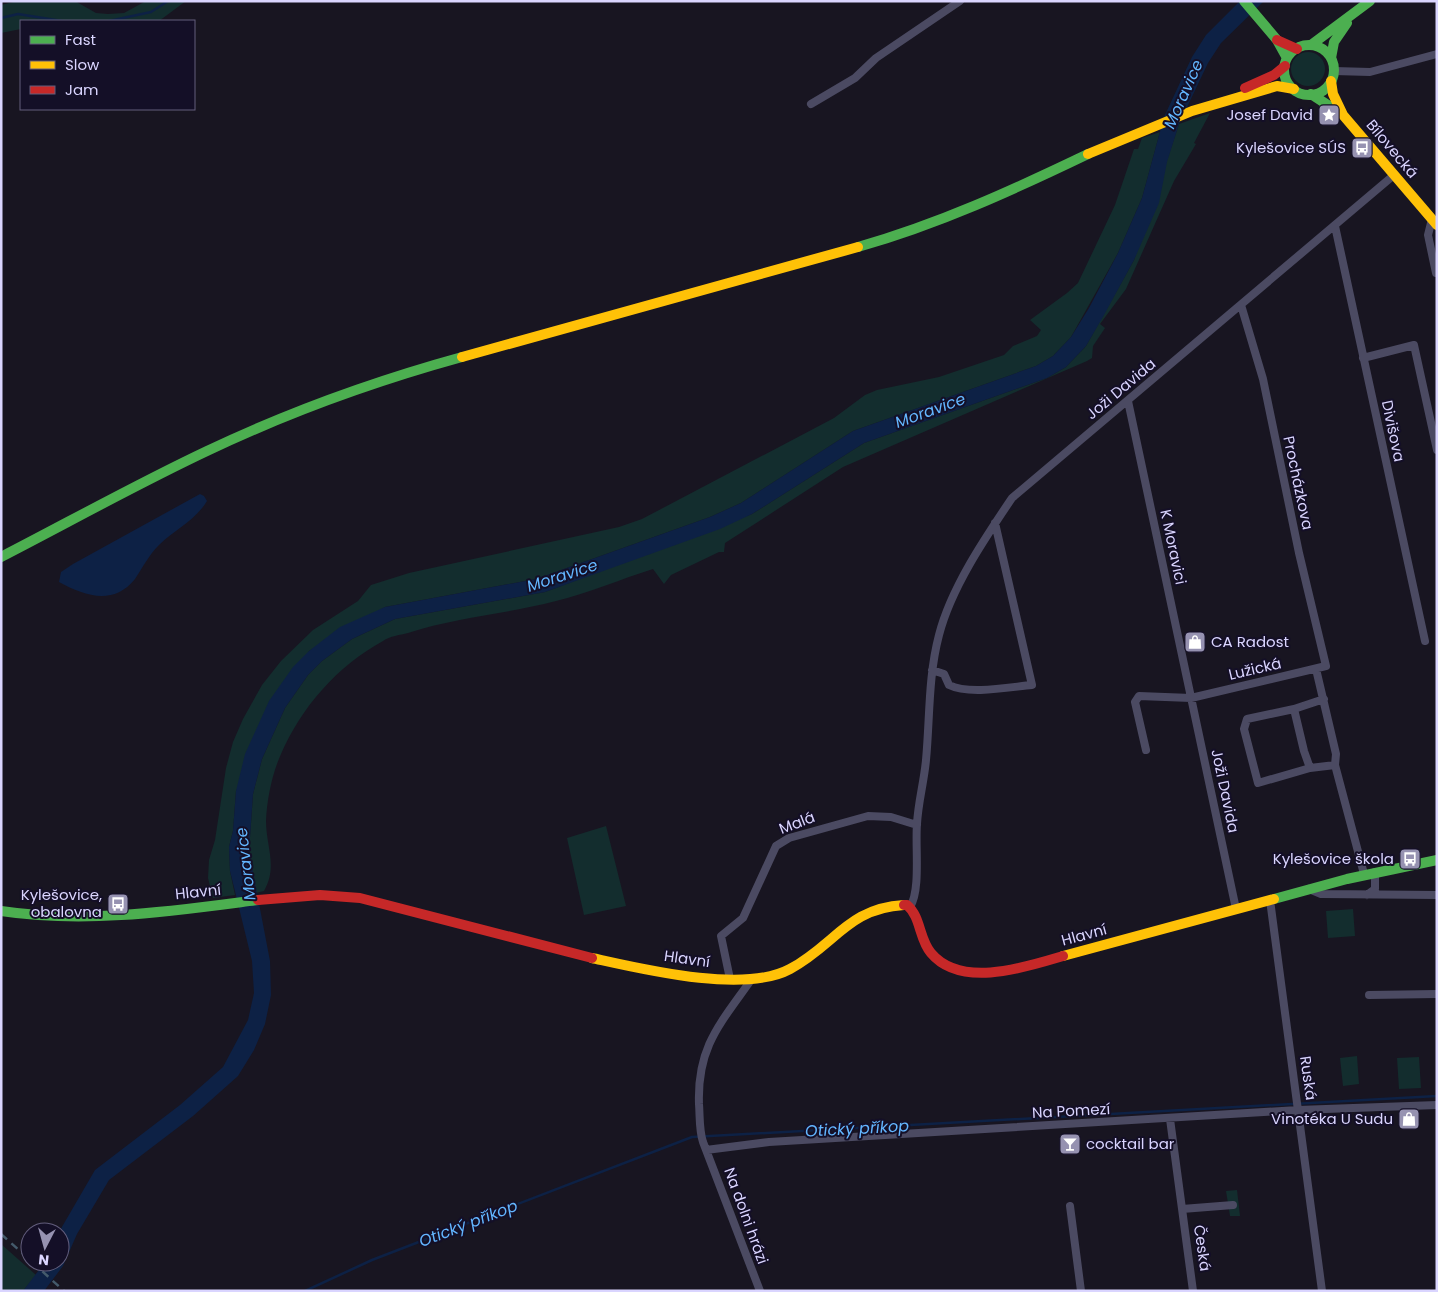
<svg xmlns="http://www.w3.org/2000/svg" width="1438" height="1292" font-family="Poppins,sans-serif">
<rect width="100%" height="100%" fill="#181521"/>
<path fill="#132d2e" d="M17,1H75L96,13L108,14L124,13L146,1H186L159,21H21V29L1,33V5Z
M1291 69a17 17 0 1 1 34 0a17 17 0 1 1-34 0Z
M1210,113L1194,143L1196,144L1174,181L1126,289L1100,324L1105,328L1093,346L1092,358L1087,361L843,467L725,543L724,552H719L671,575L664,584L653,569C621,579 589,593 556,601C507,614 456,617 408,633C400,635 390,636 383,641C337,666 301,708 281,754C272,774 267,799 266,821C266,846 278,867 264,891L256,893L249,851L253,794L262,759L285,708L308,675L322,661L352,639L395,619L545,592L752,514L864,443L1047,378L1066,367L1086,346L1134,260L1179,124Z
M1160,132L1142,198L1118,253L1071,337L1053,356L1036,366L853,431L741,503L710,517L536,579L385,607L309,651L236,791L233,831L229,847L230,871L235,895L213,898L208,878L209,860L215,840L226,768L233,742L243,719L262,685L281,661L313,630L358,601L371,585L409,573L619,527L642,519L834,418L865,395L877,390L939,377L1004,355L1013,346L1037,336L1041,330L1030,320L1067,293L1078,283L1115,205L1134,149H1138L1142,138Z
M606,826L626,906L584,915L567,838Z
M1353,909L1355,936L1328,938L1326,911Z
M1357,1056L1359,1084L1343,1086L1340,1058Z
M1419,1057L1421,1088L1399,1089L1397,1058Z
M1237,1190L1240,1216H1230L1226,1191Z
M1,1244L36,1275L23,1291H1Z"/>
<path fill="#0d2145" d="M1240,1H1264L1221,43L1208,63L1179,124L1167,162L1159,203L1134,260L1104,315L1086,346L1066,367L1047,378L864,443L752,514L720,529L545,592L395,619L352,639L322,661L308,675L285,708L262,759L253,794L249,851L270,961L271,995L265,1024L254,1050L238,1076L193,1116L109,1180L77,1234L63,1266L44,1291H23L45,1262H60L59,1232L95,1170L180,1105L223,1067L248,1020L254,993L252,961L230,871L229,847L233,831L236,791L245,754L269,701L293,667L309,651L340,627L385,607L536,579L710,517L741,503L853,431L1036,366L1053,356L1071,337L1089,308L1118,253L1142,198L1164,117L1192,57L1206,35Z
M200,494L204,496L207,501C195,521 175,529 159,545C149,555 143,567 135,579C113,606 85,596 59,582L61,572L73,564Z"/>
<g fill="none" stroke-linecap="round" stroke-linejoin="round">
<path stroke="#0d2145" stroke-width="2.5" d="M1,18L18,14L62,21
M109,21L151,12L168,1
M305,1291L372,1260L692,1137L1437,1096"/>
<path stroke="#4b4a62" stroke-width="8" d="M1334,71L1370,72L1437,54
M811,104L855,78L876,58L960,1
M1432,219L1428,235L1436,273
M1335,226L1425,641
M1363,358L1414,345L1437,450
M1128,401L1236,909
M1316,669L1336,754L1335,765
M932,670L944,674L949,685C969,695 1010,687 1032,685L995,523
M1294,709L1247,719L1244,729L1258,783L1310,768L1335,765L1364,874
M1146,750L1135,702L1139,696L1191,698L1326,666L1299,553L1263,379L1241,305
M1310,768L1304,751L1294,709L1324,699
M1309,889L1321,894L1437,895
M1367,895L1375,889V872
M1270,900L1322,1291
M910,907C921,890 915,846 917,824C918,803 924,782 926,760C930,718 928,677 939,635C951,588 985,538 1012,498L1394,175
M730,979L721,936L743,918L776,846L789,838L868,816L891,817L917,825
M751,980C720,1024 697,1047 699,1104C700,1117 699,1130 703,1142L760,1291
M1369,995L1437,994
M1170,1119L1193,1291
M706,1150L769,1142L1298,1110L1437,1105
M1070,1206L1081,1291
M1182,1209L1233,1205"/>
<path stroke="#4caf50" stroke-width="10" d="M1244,1L1277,40L1287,58
M1311,45L1370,1
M1284 70a25 25 0 1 1 50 0a25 25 0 1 1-50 0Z
M1331,58L1334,42L1347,23
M1311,94L1340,113
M858,247C939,224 1013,190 1088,154
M1,557C69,522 137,484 207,451C289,412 375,381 462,357
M1274,899L1347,879L1437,860
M1,911C87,924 173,911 258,900"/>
<path stroke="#ffc107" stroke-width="10" d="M1331,81L1333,94L1343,115L1437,225
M1088,154L1192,111L1277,86L1294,89
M462,357L858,247
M1063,956L1274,899
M592,958C642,969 744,994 790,969C835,945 848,908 904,905"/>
<path stroke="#c62828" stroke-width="10" d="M1277,40L1297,49
M1245,88L1274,75L1285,66
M258,900L320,895L360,898L592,958
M904,905H907C921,917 919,939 931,953C961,989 1026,967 1063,956"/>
<path stroke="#445a6b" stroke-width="2.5" stroke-dasharray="8 6" stroke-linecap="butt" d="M1,1234L30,1260
M32,1262L64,1291"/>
</g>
<defs>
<g id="sight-square" transform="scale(1.125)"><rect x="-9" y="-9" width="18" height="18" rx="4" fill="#9692b1" stroke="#140f27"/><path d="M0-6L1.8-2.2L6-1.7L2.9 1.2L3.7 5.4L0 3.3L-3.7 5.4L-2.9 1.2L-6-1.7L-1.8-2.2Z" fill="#fff"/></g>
<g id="bus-square" transform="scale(1.125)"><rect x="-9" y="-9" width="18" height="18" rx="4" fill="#9692b1" stroke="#140f27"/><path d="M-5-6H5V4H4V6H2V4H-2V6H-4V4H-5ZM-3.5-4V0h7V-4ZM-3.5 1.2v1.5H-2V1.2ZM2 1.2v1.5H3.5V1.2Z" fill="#fff"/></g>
<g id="shop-square" transform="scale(1.125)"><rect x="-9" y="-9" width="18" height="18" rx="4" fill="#9692b1" stroke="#140f27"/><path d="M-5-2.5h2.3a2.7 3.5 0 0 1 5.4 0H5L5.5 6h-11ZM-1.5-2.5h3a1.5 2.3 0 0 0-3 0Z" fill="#fff"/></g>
<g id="bar-square" transform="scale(1.125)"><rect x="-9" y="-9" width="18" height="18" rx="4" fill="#9692b1" stroke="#140f27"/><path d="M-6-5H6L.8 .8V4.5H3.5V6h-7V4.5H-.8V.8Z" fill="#fff"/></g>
</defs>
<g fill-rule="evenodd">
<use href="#sight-square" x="1329" y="115"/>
<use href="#bus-square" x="1362" y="148"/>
<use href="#shop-square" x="1195" y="642"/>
<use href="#bus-square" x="1410" y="859"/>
<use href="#bus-square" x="118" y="904"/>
<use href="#shop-square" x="1409" y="1119"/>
<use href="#bar-square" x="1070" y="1144"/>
</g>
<g text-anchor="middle" stroke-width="4" stroke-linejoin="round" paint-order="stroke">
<g font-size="15" fill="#dad5ff" stroke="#140f27" text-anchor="end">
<text x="1313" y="120">Josef David</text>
<text x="1346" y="153">Kylešovice SÚS</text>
<text x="1211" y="647" text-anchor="start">CA Radost</text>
<text x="1394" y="864">Kylešovice škola</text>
<text x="102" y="900">Kylešovice,<tspan x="102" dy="17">obalovna</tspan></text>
<text x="1393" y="1124">Vinotéka U Sudu</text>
<text x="1086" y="1149" text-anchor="start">cocktail bar</text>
</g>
<g font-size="15" fill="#dad5ff" stroke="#140f27">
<text transform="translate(1392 149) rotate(50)" y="5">Bílovecká</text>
<text transform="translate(1121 389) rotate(-40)" y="5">Joži Davida</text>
<text transform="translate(1393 431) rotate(78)" y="5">Divišova</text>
<text transform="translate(1298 483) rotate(78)" y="5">Procházkova</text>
<text transform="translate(1173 547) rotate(78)" y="5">K Moravici</text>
<text transform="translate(1255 669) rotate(-13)" y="5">Lužická</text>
<text transform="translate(1225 791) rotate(78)" y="5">Joži Davida</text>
<text transform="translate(797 823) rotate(-21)" y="5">Malá</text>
<text transform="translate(198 892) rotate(-6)" y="5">Hlavní</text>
<text transform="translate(1084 935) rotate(-15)" y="5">Hlavní</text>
<text transform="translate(687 959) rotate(8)" y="5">Hlavní</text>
<text transform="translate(1308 1078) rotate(82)" y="5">Ruská</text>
<text transform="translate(1071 1111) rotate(-3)" y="5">Na Pomezí</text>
<text transform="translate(746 1216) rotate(70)" y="5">Na dolni hrázi</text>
<text transform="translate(1202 1248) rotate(82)" y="5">Česká</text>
</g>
<g font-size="16" font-style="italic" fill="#63b6ff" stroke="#140f27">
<text transform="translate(1183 94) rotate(-66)" y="6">Moravice</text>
<text transform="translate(930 410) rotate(-20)" y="6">Moravice</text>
<text transform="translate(562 575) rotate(-18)" y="6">Moravice</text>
<text transform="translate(245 864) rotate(-97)" y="6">Moravice</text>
<text transform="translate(857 1128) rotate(-3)" y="6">Otický příkop</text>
<text transform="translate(468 1223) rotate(-21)" y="6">Otický příkop</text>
</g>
</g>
<rect width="1438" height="1292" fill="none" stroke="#dad5ff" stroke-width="5"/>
<rect x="20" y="20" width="175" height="90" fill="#140f27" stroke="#635e7d"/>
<rect x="30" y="36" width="25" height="8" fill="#4caf50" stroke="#635e7d"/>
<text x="65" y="45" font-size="15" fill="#dad5ff">Fast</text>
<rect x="30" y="61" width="25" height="8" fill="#ffc107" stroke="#635e7d"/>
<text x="65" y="70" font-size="15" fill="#dad5ff">Slow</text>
<rect x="30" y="86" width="25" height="8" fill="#c62828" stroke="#635e7d"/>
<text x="65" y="95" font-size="15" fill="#dad5ff">Jam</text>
<g transform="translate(45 1247) rotate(186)"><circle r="24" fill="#140f27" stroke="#635e7d"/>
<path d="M0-4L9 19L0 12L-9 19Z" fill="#9692b1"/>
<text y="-8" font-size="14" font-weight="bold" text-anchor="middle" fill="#dad5ff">N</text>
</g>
</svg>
